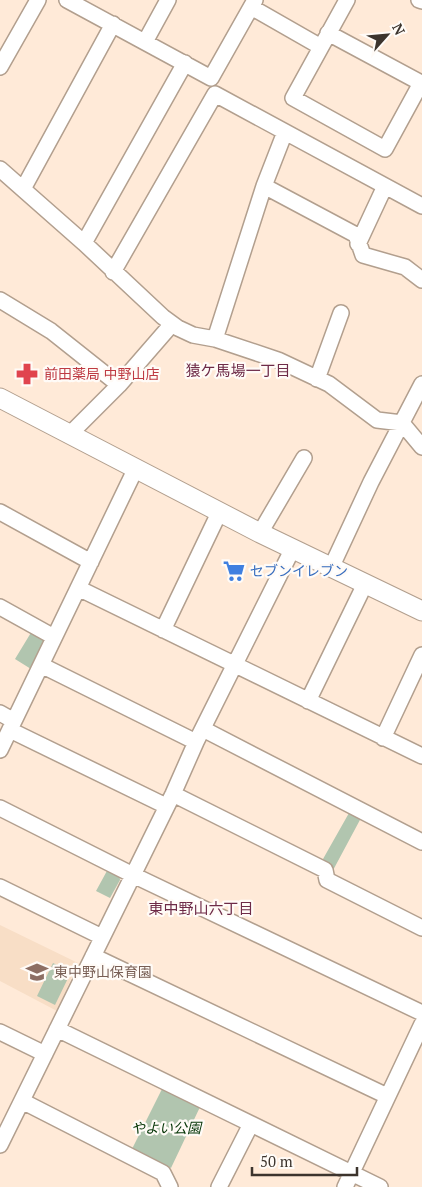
<svg xmlns="http://www.w3.org/2000/svg" width="422" height="1187" font-family="'PT Serif','Noto Sans JP',serif">
<rect width="100%" height="100%" fill="#ffead8"/>
<path fill="#f8dec6" d="M0,925L78,963L57,1011L0,981Z"/>
<path fill="#b1c5af" d="M32,631L43,637L45,642L31,669L15,659Z
M349,813L361,818L331,874L323,859Z
M108,869L119,874L120,880L110,898L96,891Z
M53,963L71,972L55,1005L37,996Z
M162,1089L200,1107L171,1168L132,1149Z"/>
<g fill="none" stroke-linecap="round" stroke-linejoin="round">
<g stroke="#b29f8e" stroke-width="18">
<path id="minor" d="M67,0L211,78L255,0
M419,0L422,1
M251,7L321,47
M328,33L421,83L385,149L293,98L347,0
M145,42L168,0
M0,67L38,0
M0,169L84,243L163,317L178,328L193,335L215,339L278,360L329,384L377,420L402,423L422,447
M264,186L356,235L363,255L405,267L422,280
M23,189L113,24
M84,243L185,63
M358,244L385,186
M113,272L215,94L422,206
M0,300L51,331L119,385
M215,339L264,186L285,132
M317,379L341,313
M70,434L119,385L172,324
M0,512L91,562
M260,533L304,458
M331,568L371,482L422,384
M78,588L422,756
M0,607L54,637
M163,630L219,513
M41,665L196,742
M308,701L365,584
M0,713L14,721
M203,729L422,842
M10,730L166,806
M383,738L422,655
M0,750L135,470
M173,794L325,870L327,880L422,928
M0,808L133,875L422,1013
M0,887L102,937
M93,956L387,1096
M57,1029L380,1187
M0,1032L45,1054
M22,1101L163,1173L170,1187
M0,1145L173,794L196,742L292,550
M219,1187L251,1124
M345,1187L422,1024"/>
</g>
<g stroke="#b29f8e" stroke-width="21">
<path id="tertiary" d="M0,398L260,533L422,611"/>
</g>
<use href="#minor" stroke="#fff" stroke-width="15"/>
<use href="#tertiary" stroke="#fff" stroke-width="19"/>
</g>
<defs>
<g id="pharmacy-bare" transform="scale(1.725)"><path d="M-2-6h4v4h4v4h-4v4h-4v-4h-4v-4h4Z" fill="#e0444e" stroke="#fffbf7" stroke-width="2.5" paint-order="stroke"/></g>
<g id="supermarket-bare" transform="scale(1.725)"><path d="M-6-5.5h2.5l.6 2H6L4.5 2H-2.5L-4.4-4H-6ZM-1.5 3.2a1.3 1.3 0 1 0 .1 0ZM3 3.2a1.3 1.3 0 1 0 .1 0Z" fill="#3f7fe0" stroke="#fffbf7" stroke-width="2.5" paint-order="stroke"/></g>
<g id="school-bare" transform="scale(1.725)"><path d="M0-5L7-2L0 1L-7-2ZM-4 1L0 2.5L4 1V4Q0 6-4 4Z" fill="#8d6e63" stroke="#fffbf7" stroke-width="2.5" paint-order="stroke"/></g>
</defs>
<g fill-rule="evenodd">
<use href="#pharmacy-bare" x="27" y="374"/>
<use href="#supermarket-bare" x="234" y="571"/>
<use href="#school-bare" x="37" y="972"/>
</g>
<g text-anchor="middle" stroke-width="4.5" stroke-linejoin="round" paint-order="stroke">
<g font-size="14" fill="#be3a42" stroke="#fffbf7" text-anchor="start">
<text x="44" y="379">前田薬局 中野山店</text>
</g>
<g font-size="14" fill="#366cbe" stroke="#fffbf7" text-anchor="start">
<text x="250" y="576">セブンイレブン</text>
</g>
<g font-size="14" fill="#785e54" stroke="#fffbf7" text-anchor="start">
<text x="54" y="977">東中野山保育園</text>
</g>
<g font-size="14" font-style="italic" fill="#043405" stroke="#fffbf7">
<text x="166" y="1133">やよい公園</text>
</g>
<g font-size="15" fill="#6e2b48" stroke="#fffbf7">
<text x="238" y="376">猿ケ馬場一丁目</text>
<text x="201" y="914">東中野山六丁目</text>
</g>
</g>
<g transform="translate(387 35) rotate(63)" stroke="#fffbf7" stroke-width="4" paint-order="stroke">
<path d="M0-4L9 19L0 12L-9 19Z" fill="#3c342d"/>
<text y="-8" font-size="14" font-weight="bold" text-anchor="middle" fill="#3c342d">N</text>
</g>
<path d="M252 1167v8h105v-8" fill="none" stroke="#3c342d" stroke-width="2.5"/>
<text x="260" y="1167" font-size="15" fill="#3c342d" stroke="#fffbf7" stroke-width="4" paint-order="stroke">50 m</text>
</svg>
